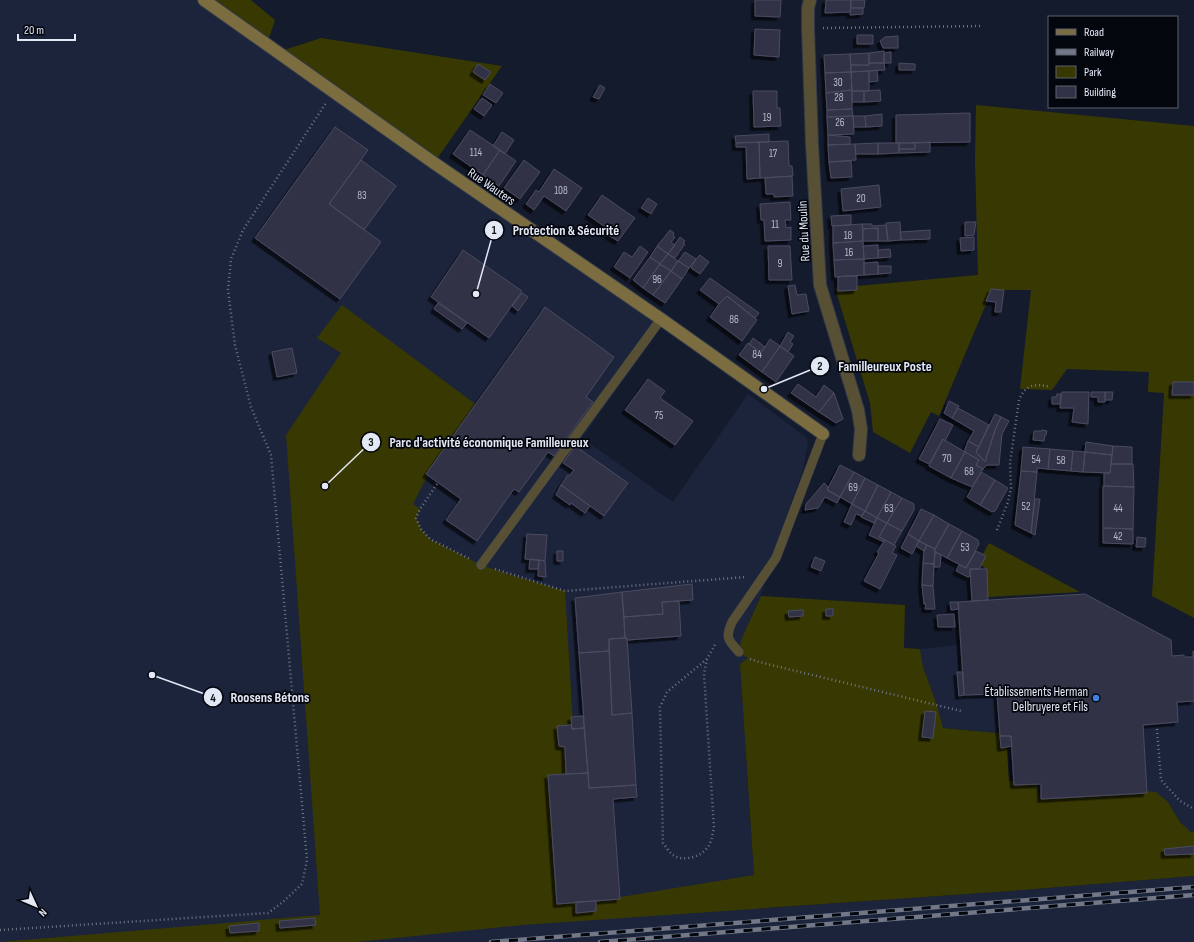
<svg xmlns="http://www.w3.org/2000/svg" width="1194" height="942" font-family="'Sofia Sans Condensed',sans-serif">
<defs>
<filter id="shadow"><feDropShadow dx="-3.5" dy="3.5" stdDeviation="0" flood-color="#0009"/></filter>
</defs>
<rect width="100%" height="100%" fill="#141b2d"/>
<path fill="#1b243b" d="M0,0H204L661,319L651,333L655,336L582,438L673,502L748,394L806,437L808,442L803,470L771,558L761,596L741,640L748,658L740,664L756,909L1011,891L1194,876V942H0Z
M958,645V691L995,693L997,733L943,728L937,705L923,667L920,649Z
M1194,698V832H1191L1180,822L1168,802L1144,791L1140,719L1174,700Z"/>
<path fill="#383902" d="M205,0H251L275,20L267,44Z
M321,38L502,66L434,163L278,52Z
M976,105L1194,126V618L1152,596L1164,393L1148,392L1149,372L1067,369L1052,390L1020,389L1031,290H992L939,416L931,412L910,453L873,432L870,403L835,288L978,275L975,161Z
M342,305L478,406L427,477L413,504L420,509L416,518L421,529L430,539L443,546L481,565L521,578L565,591L576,774L560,902L621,897L754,875L740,664L748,658L739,652L741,640L761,596L905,605L904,648L920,649L923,667L937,705L943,728L997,733L1006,732L1009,781L1037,780L1039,799L1144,791L1156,792L1168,802L1180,822L1191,832H1194V876L1011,891L523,925L357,942H0L320,915L286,435L341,353L317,338Z
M989,543L1080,592L988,597L985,568L978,563Z"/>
<path fill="#313247" stroke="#4a4b61" filter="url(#shadow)" d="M755,0H781L780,17L755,16Z
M826,0H851L850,12L825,13Z
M851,0H865L864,8H851Z
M851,8H863V14L850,15Z
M755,29L780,30L779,57L754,55Z
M857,35H873V44H857Z
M898,36V48H883L880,41L885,37Z
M884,51V63H869V53Z
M891,52V63H884V53Z
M869,53V65H851L850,54Z
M850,54L851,72L825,73L824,55Z
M869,63H884L885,70L851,72V65H869Z
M899,63L915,64V70H899Z
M478,64L491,72L485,80L473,72Z
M877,70L878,81L869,82V71Z
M869,71V91H852L851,72Z
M851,72L852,90L826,93L825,73Z
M490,84L503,93L496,103L483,95Z
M600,85L605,88L599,99L593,97Z
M852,90V109L827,110L826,93Z
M880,90L881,101L864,102V91Z
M753,91H777V108H780L781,126L754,127Z
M852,91H864V102H852Z
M482,98L492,105L484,116L474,109Z
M852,109L853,116L827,117V110Z
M970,113V142L896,143V115Z
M882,114V126L866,127L865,116Z
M853,116L854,134L828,135L827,117Z
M853,116H865L866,127H854Z
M335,127L368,150L329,204L381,242L340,299L255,238Z
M470,130L500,150L483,175L453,154Z
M502,132L514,140L505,154L493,146Z
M769,134V142L736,143L735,136Z
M828,135L850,137V144L828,145Z
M788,141L789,166H792L793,176L760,178L759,142Z
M759,142L760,178L747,179L746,147H736V143Z
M930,142V152L899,153V149H915V143Z
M878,143V154H856L855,144Z
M878,143H899V153L878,154Z
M899,143H915V149H899Z
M855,144L856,160L829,162L828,145Z
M500,150L516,161L499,186L483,175Z
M361,160L396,186L364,230L329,204Z
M524,160L540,172L520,199L504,188Z
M847,161H851L852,177L831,178L829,162Z
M554,169L582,188L566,211L544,196L534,210L526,204L536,190L539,192Z
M792,176L793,196L774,197V194H766L765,178Z
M879,185L881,207L843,211L841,189Z
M602,195L635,218L618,241L608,235L611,231L588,215Z
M648,198L657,204L651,214L641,208Z
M790,202L791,220H785L786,228L791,227V240L765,241L764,220H761L760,204Z
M851,215V225L832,226L831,216Z
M900,222L901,240L888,241L886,223Z
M965,222H976L974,235L965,236Z
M862,224L863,241L833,243V226Z
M862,224H872V226L886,225L888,241H878V228L863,229Z
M878,228V241H863V229Z
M670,230L674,233L673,236L675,237L671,242L675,245L668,254L657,246Z
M930,230V239L901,240L900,232Z
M680,237L685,241L683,243L685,244L675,258L668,254Z
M974,237V250L961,251L960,238Z
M863,241L864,259L834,260L833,243Z
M878,245V258L864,259L863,246Z
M640,246L648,252L630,278L614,267L624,252L632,257Z
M657,246L668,254L660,264L650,257Z
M768,246H790L792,280H769Z
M890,249L891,257L878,258V250Z
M463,250L522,291L489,338L431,297Z
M685,252L696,259L689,268L678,261Z
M668,254L678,261L671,271L660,264Z
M700,255L709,262L700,274L691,268L696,259Z
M650,257L660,264L643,288L633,280Z
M864,259V275L835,277L834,260Z
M678,261L689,268L682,279L671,271Z
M878,262V274L864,275V263Z
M660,264L671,271L653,295L643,288Z
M878,266H891V273L878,274Z
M671,271L682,279L665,303L653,295Z
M844,276H857V290L838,291V277Z
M710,278L759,313L755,318L727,296L719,304L700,290Z
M795,285L797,295L806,294L809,311L792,314L788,286Z
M991,289L1004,290L1001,312H995L996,302L986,301Z
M522,293L528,297L518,311L512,306Z
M727,296L757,320L742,341L710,317L719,304Z
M438,303L467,323L462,329L434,309Z
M545,307L614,357L586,397L593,402L554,456L548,452L519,492L514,489L477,541L446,520L461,499L426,474Z
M788,332L794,336L790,342L793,344L788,352L780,346Z
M753,338L765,347L761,353L749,344Z
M770,339L780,346L762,372L739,355L748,343L761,353Z
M780,346L794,356L776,382L762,372Z
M292,348L297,373L277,377L272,352Z
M648,379L665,391L660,398L693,421L675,445L625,410Z
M1173,382H1194V395H1172Z
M798,384L816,397L824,385L834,393L819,412L791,393Z
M1062,392H1089L1088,424L1072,422L1074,408H1060Z
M1091,392H1105V402H1098V397H1091Z
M1105,392H1113L1112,400H1105Z
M834,393L843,419L836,423L819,412Z
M1057,394H1061L1060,404H1052V397H1056Z
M949,401L959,406L952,418L944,413Z
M958,408L989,425L979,447L968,441L974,431L952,418Z
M995,414L1001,417L995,430L985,462L976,452Z
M1001,417L1009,421L1002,434L999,465H987L983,469L976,465L979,460L965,452V449L968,441L979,447L976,452L985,462L995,430Z
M940,419L953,425L945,441L943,439L929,464L919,459Z
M1042,430L1047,431L1046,435H1045L1044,441L1033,440L1034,431H1041Z
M943,439L965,452L951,478L929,466Z
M1086,442L1113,446L1112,455L1085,452Z
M575,446L628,483L604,516L561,485L568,475L569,476L574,470L563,463Z
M1113,446L1132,447V464H1111Z
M1023,447L1050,449L1048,469L1037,468V472L1021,471Z
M1050,449L1073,451L1071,471L1048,469Z
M1073,451L1085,452L1083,472L1071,471Z
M965,452L979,460L976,465L983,469L972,487L951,478Z
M1085,452L1112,455L1110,473L1083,472Z
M1111,464H1133L1134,487L1104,486V473H1110Z
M840,465L854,472L840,497L827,490Z
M1021,471L1037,472L1031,533L1015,525Z
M854,472L865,478L852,504L840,497Z
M981,472L995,480L980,505L967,497Z
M865,478L878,485L865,511L852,504Z
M995,480L1008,488L995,511L992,512L980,505Z
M824,483L828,487L827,490L840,497L837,503L825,497L818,508L805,510L806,504Z
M561,485L590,506L585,513L571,503L570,505L556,495Z
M878,485L891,492L877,518L865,511Z
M1103,486L1134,487L1133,529L1103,528Z
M891,492L902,498L887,523L877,518Z
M902,498L914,504V510L902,531L887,523Z
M1035,499H1040L1035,535L1031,533Z
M852,504L865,511L862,516L856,514L851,525L844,522Z
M921,509L934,515L919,541L908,534Z
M865,511L877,518L874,523L861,517Z
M934,515L949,524L935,549L919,541Z
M877,518L887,523L879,537L885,540L884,542L869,535Z
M887,523L902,531L894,545L879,537Z
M949,524L962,531L947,558L934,551Z
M1103,528L1133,529V544L1103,543Z
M962,531L978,540L979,544L966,568L947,558Z
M527,534L547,535L545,561L525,559Z
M908,534L919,541L912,554L901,548Z
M1137,537L1146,538L1145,547H1136Z
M885,540L896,546L892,553L897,555L880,589L864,581L879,553L877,552Z
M919,541L927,545L924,551L916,546Z
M927,545L935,549L934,564L923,563L924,551Z
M557,551H563V561H557Z
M976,551L986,556L979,569H970V576L968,577L956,571L959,565L966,568Z
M935,552L941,555L940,567H934Z
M815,557L825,561L821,571L811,567Z
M530,559L539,560L538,569H529Z
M539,560L545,561L546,577L538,576Z
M923,563L934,564L933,586L922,585Z
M970,569H987L988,600L972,601Z
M692,584L693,600L662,602L663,614L624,617L622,592Z
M922,585L933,586L935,609H925L926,604H924Z
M622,592L625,638L609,639V651L579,653L575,598Z
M1085,594L1171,640L1172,656L1184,655V657H1193V651L1194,652V701L1177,702L1178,722L1143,725L1147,793L1041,799V784L1014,785L1011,736H1000L997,694L964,695L958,602Z
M679,601L681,636L628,640L625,638L624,617L663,614L662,602Z
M950,602H958L959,609L951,610Z
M826,609H833V616H826Z
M803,610V616L789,617L788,611Z
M954,614L955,627H938L937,615Z
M627,638L632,713L612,715L609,639Z
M609,651L612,715L632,713L636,785L589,788L579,653Z
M957,672H963L964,695L959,696Z
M925,711L936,712L933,738L922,737Z
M583,716L584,728L572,729L571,717Z
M571,725L572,729L584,728L588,773L566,774L565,747L559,746L557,726Z
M1000,736H1011L1012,746L1001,748Z
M588,773L589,788L636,785L637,797L613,799L620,899L557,904L548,775Z
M1194,846V854L1165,855L1164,849Z
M596,901V911L576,913V902Z
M315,918L316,925L280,928L279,921Z
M259,923V931L230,933L229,926Z"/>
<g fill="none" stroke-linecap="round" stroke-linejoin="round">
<g stroke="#313849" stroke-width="10">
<path id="lane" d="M481,565L661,319
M739,652C728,640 725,638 732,622L776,558L823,434"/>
</g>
<g stroke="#313849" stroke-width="14">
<path id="street" d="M810,0L808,8V28L812,144L820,285L858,410L861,429L859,455"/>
</g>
<g stroke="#313849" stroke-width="14">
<path id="secondary" d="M204,0L434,163L661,319L823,434"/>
</g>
<path stroke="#6f7585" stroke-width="2.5" stroke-dasharray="1 3" stroke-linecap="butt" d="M823,28L982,26
M437,484L420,509L416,518L421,529L430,539L470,559
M997,530L1008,502L1011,488L1010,463L1019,400C1026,383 1036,384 1051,387
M495,569L565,591L746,577
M707,659L667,692L660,707L663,843C666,847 669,852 673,855C682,862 701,857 707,848C712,842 712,835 714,828L704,674L707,659L716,643
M750,659L759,662L961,711
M1157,729L1161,780L1180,801L1194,809
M0,930L268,913L283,902L302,884L307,860L271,455L251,407L235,345L228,290L231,259L243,230L326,103"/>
<use href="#lane" stroke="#585034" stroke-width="9"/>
<use href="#street" stroke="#585034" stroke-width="12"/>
<use href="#secondary" stroke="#7b6d40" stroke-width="12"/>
<g stroke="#727888" stroke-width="4.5">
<path id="rail" d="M491,942L1194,887
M600,942L1194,895"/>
</g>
<use href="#rail" stroke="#04060e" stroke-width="3" stroke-dasharray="9" stroke-linecap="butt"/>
</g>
<circle fill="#3f7fe0" stroke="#04060e" stroke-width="1.5" cx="1096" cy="698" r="4"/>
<g text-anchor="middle" stroke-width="3.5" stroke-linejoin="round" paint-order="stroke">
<g font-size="11" fill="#b6baca">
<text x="838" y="86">30</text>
<text x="839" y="101">28</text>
<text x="767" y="121">19</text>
<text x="840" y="126">26</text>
<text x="476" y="156">114</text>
<text x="773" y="157">17</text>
<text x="561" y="194">108</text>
<text x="362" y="199">83</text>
<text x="861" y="202">20</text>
<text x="775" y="228">11</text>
<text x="848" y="239">18</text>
<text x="849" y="256">16</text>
<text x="780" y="267">9</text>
<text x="657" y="283">96</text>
<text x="734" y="323">86</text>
<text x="757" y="358">84</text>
<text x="659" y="419">75</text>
<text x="947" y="462">70</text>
<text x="1036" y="463">54</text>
<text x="1061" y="464">58</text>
<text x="969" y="475">68</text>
<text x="853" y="491">69</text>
<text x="1026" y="510">52</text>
<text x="889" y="512">63</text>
<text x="1118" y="512">44</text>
<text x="1118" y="540">42</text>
<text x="965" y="551">53</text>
</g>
<g font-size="13" fill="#e3e8f5" stroke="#04060e">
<text transform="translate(492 186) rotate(35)" y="5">Rue Wauters</text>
<text transform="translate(803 231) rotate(-93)" y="5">Rue du Moulin</text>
</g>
<g font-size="13" fill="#e3e8f5" stroke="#04060e" text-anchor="end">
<text x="1088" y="696">Établissements Herman<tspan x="1088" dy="15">Delbruyere et Fils</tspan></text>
</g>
</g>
<path fill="none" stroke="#e3e8f5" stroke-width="1.5" d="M476 294L494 230M764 389L820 366M325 486L371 442M152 675L213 697"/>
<g fill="#e3e8f5" stroke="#04060e" stroke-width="1.5">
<circle cx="476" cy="294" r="4"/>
<circle cx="764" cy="389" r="4"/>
<circle cx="325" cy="486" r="4"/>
<circle cx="152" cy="675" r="4"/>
<circle cx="494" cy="230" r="10"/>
<circle cx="820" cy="366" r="10"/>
<circle cx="371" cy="442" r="10"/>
<circle cx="213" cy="697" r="10"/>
</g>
<g font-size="12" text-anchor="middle" font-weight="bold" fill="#111">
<text x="494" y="234">1</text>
<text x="820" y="370">2</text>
<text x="371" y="446">3</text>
<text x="213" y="702">4</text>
</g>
<g font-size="14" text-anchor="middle" font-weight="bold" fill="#e3e8f5" stroke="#04060e" stroke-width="3.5" stroke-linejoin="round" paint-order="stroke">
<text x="566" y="235">Protection &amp; Sécurité</text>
<text x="885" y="371">Familleureux Poste</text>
<text x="489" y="447">Parc d'activité économique Familleureux</text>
<text x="270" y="702">Roosens Bétons</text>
</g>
<rect x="1048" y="16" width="130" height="92" fill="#04060e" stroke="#5d606a"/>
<rect x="1056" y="29" width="20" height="6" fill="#7b6d40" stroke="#5d606a"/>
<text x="1084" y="36" font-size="12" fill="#e3e8f5">Road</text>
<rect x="1056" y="49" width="20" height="6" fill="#727888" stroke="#5d606a"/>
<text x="1084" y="56" font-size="12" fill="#e3e8f5">Railway</text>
<rect x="1056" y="66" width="20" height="12" fill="#383902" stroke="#5d606a"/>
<text x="1084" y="76" font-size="12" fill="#e3e8f5">Park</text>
<rect x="1056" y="86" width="20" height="12" fill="#313247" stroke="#5d606a"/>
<text x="1084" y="96" font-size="12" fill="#e3e8f5">Building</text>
<g transform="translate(36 906) rotate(134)" stroke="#04060e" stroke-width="3" paint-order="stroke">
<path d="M0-3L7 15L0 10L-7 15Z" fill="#e3e8f5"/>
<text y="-6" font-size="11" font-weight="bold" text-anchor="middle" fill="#e3e8f5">N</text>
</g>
<path d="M18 34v6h57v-6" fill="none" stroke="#e3e8f5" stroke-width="2"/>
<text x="24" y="34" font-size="12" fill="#e3e8f5" stroke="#04060e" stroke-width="3" paint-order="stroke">20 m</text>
</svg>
